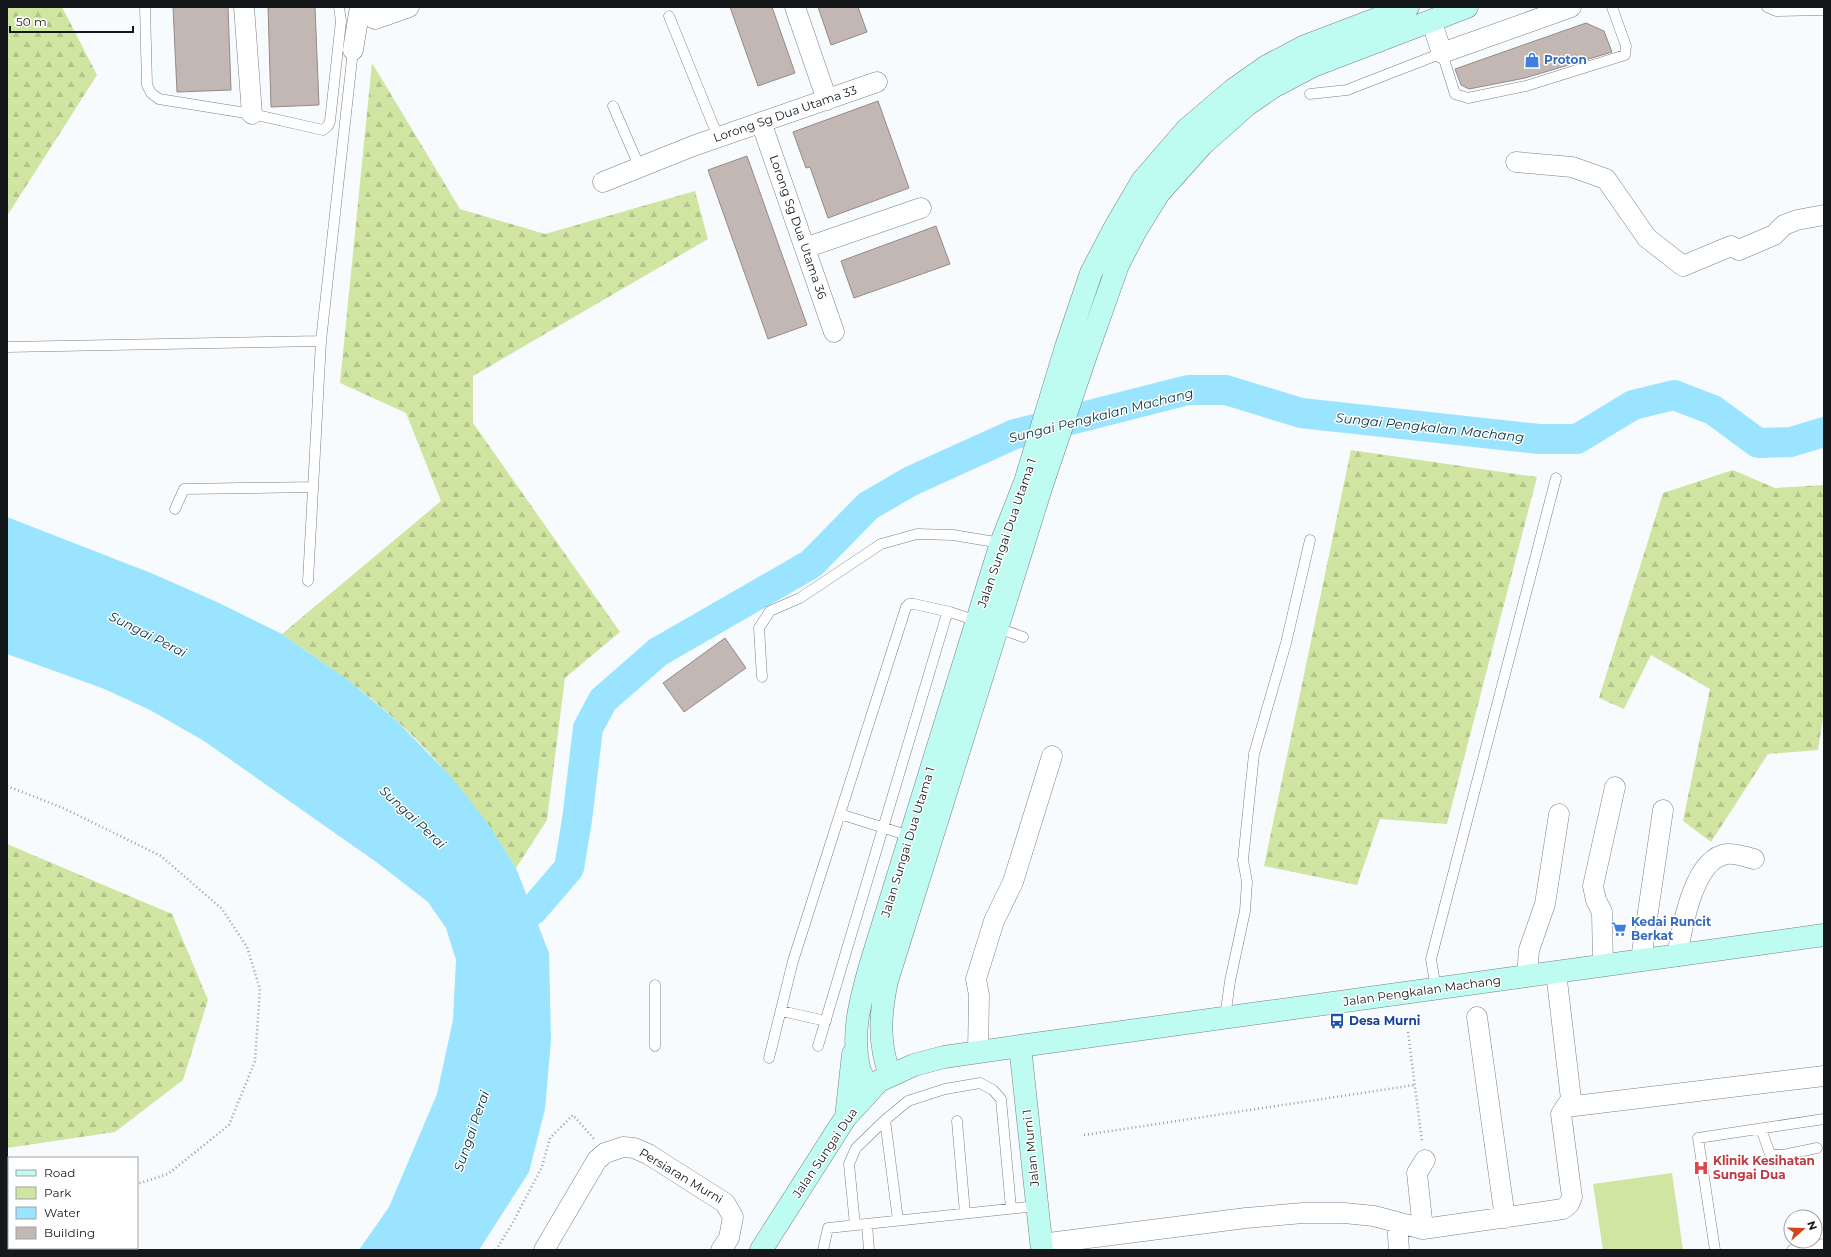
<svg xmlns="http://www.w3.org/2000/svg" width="1831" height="1257" font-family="Montserrat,sans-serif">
<defs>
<pattern id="forest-firs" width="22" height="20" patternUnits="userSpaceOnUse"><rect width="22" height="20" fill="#d0e5a1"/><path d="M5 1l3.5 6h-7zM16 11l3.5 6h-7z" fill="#b2c48a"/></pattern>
</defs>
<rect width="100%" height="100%" fill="#f7fbfe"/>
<path fill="#d0e5a1" d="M1672,1173L1683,1250H1603L1593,1184Z"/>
<path fill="url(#forest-firs)" d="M7,7H62L97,75L7,216Z
M372,63L460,209L545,234L695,191L708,239L473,376V423L620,632L565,678L547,820L516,868C482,814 443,763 396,720C361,688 321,661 282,634L441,501L406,413L340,383Z
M1351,450L1537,477L1447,824L1380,819L1357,885L1264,866Z
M1733,470L1775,488L1824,485V711L1818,750L1768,754L1711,842L1683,821L1710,689L1651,655L1624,709L1599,698L1663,493Z
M7,844L172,914L208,1000L183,1080L115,1132L7,1148Z"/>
<path fill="#9ae4ff" d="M7,517L151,573L217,602L282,634L348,680L396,720L454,780L489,825L516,868L549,953L551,1040L545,1109L529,1172L479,1250H359L389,1207L437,1094L453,1020L456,960L446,928L428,902L379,864L204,741L150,710L102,688L7,654Z"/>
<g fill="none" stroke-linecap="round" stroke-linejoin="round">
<path stroke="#9ae4ff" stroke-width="30" d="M496,930L533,910L569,868L577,820L588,728L603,700L658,652L811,564L868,506L911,481L1015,434L1188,390H1226L1301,413L1539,439H1577L1633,405L1674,395L1713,410L1758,443L1791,442L1824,432"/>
</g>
<path fill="#c3b7b3" stroke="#968a87" d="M173,7H228L231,90L177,92Z
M268,7H315L319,105L271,107Z
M730,7H772L795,73L758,86Z
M818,7H858L867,32L831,45Z
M1586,23L1604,31L1612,52L1525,78L1469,89L1461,85L1455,69Z
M878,101L909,188L828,218L810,167L806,168L793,132Z
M747,156L807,325L768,339L708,170Z
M936,226L950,264L854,298L841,261Z
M725,638L746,668L684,712L663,683Z"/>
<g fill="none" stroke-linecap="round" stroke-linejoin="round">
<g stroke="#788087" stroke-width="11">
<path id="lane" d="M145,7L147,85L151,93L159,99L252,114L323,130L328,126L330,121L341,21L339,7
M1767,7L1776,11L1824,10
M669,16L718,137
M1310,94L1347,90L1442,53L1455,94L1468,98L1526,86L1625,55L1626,46L1612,7
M613,106L640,168
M7,347L321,341
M175,509L184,489L312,487
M308,581L321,341L353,50
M995,627L1023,637
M762,677L759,628L770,611L800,598L881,544L917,534L953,535L1001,543
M840,814L910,836
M1436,989L1431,959L1556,478
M781,1011L826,1021
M1225,1018L1230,981L1245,911L1247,882L1243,860L1254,754L1286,643L1310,540
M655,1046V985
M818,1046L946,617L950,612L980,622
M769,1058L793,961L906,607L909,604H914L950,612
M885,1120L898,1220
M957,1121L965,1213
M1761,1129L1770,1154L1783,1155L1817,1148
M867,1224L869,1250
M855,1225L849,1164L856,1148L885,1120L908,1101L945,1089L980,1083L993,1090L1001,1099L1011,1208
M823,1250L828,1228L1037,1206
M1715,1250L1698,1138L1824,1119
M1792,1250L1824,1244"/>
</g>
<g stroke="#788087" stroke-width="21">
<path id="street" d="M244,7L252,114
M366,7L370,16L375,19L409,7
M795,7L827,100
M1431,20L1442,53L1571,7
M353,50L360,7
M761,122L834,332
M1516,162L1572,167L1606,179L1647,238L1683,266L1731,246L1739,250L1774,235L1784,225L1797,220L1824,215
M603,182L693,146L877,82
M805,248L921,208
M1677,956C1682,929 1693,858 1727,854C1736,853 1745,857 1754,859
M1641,959L1663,810
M1603,965L1602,912L1596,900L1593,886L1615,787
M1527,976L1529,950L1545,904L1559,814
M1477,1017L1505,1218
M978,1052L979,995L976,979L994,921L1013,882L1052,756
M1566,1107L1824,1076
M1397,1222L1399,1250
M1423,1229L1417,1173L1425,1160
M1041,1244L1246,1218L1303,1213H1344L1374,1216L1423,1229L1563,1209L1569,1204L1572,1197L1561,1114L1571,1099L1556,972
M544,1250L597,1160L605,1153L623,1147L634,1148L648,1154L725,1203L733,1217L729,1238L721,1250"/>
</g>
<g stroke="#788087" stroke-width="23">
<path id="secondary" d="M1020,1046L1042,1250
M890,1075C878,1043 880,1014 887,981L1042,485L1085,358L1118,265L1135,232L1159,193L1202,145L1247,105L1273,87L1313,66L1467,7
M869,1090C866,1083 861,1075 859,1067C851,1032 861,999 870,966L1001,543L1025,482L1066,347L1091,273L1114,229L1142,181L1187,129L1234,89L1267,66L1305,46L1408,7
M846,1117L853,1054
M761,1250L835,1134L846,1117L879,1081L914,1065L944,1057L1020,1046L1824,935"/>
</g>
<path stroke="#9a9da0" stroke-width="2.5" stroke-dasharray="1 3" stroke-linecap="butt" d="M7,786L63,808L161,856L222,909L247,947L260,989L255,1061L229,1125L168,1174L137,1184
M1408,1032L1422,1142
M1084,1135L1415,1085
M7,1214H9
M496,1250L512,1224L542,1167L550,1138L573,1115L594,1139"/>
<use href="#lane" stroke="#fff" stroke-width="10"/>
<use href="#street" stroke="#fff" stroke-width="20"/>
<use href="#secondary" stroke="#befbf1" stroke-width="22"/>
</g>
<defs>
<g id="shop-bare" transform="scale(1.2)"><path d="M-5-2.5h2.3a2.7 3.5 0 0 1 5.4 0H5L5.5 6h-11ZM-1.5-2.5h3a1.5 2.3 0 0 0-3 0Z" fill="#3f7fe0" stroke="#fff" stroke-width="2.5" paint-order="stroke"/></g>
<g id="supermarket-bare" transform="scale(1.2)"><path d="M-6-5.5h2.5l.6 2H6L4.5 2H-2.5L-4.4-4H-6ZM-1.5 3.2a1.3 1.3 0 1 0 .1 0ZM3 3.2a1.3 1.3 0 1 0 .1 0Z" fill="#3f7fe0" stroke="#fff" stroke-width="2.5" paint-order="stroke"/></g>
<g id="bus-bare" transform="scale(1.2)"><path d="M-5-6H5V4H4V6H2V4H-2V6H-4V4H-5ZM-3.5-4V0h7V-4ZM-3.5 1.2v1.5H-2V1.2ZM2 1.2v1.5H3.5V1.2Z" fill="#1a4fb4" stroke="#fff" stroke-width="2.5" paint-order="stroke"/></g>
<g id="hospital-bare" transform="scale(1.2)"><path d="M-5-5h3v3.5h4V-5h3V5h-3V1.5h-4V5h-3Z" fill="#e0444e" stroke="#fff" stroke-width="2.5" paint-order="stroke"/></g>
</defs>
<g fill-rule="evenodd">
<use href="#shop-bare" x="1532" y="60"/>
<use href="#supermarket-bare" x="1619" y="929"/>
<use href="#bus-bare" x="1337" y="1021"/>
<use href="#hospital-bare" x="1701" y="1168"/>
</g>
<g text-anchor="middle" stroke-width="3" stroke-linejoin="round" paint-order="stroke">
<g font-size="12" font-weight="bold" fill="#366cbe" stroke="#fff" text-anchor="start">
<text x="1544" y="64">Proton</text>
<text x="1631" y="926">Kedai Runcit<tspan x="1631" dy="14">Berkat</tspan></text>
</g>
<g font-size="12" fill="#15181b" stroke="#fff">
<text transform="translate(785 114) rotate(-19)" y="4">Lorong Sg Dua Utama 33</text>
<text transform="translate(798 227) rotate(71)" y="4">Lorong Sg Dua Utama 36</text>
<text transform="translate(1007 533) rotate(-71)" y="4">Jalan Sungai Dua Utama 1</text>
<text transform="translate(908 842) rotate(-73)" y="4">Jalan Sungai Dua Utama 1</text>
<text transform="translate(1422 991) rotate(-8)" y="4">Jalan Pengkalan Machang</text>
<text transform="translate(1031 1148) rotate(-96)" y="4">Jalan Murni 1</text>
<text transform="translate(825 1153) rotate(-56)" y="4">Jalan Sungai Dua</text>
<text transform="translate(681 1176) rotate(31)" y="4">Persiaran Murni</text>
</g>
<g font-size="12" font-weight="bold" fill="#164399" stroke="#fff" text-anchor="start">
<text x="1349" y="1025">Desa Murni</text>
</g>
<g font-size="12" font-weight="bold" fill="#be3a42" stroke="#fff" text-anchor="start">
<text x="1713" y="1165">Klinik Kesihatan<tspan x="1713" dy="14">Sungai Dua</tspan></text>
</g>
<g font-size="13" font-style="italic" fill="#033340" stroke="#fff">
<text transform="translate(1101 415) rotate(-14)" y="5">Sungai Pengkalan Machang</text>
<text transform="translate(1430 427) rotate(6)" y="5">Sungai Pengkalan Machang</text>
<text transform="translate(148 634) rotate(27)" y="5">Sungai Perai</text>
<text transform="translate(413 817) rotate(43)" y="5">Sungai Perai</text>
<text transform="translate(471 1131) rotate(-71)" y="5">Sungai Perai</text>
</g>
</g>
<rect width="1831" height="1257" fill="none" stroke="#15181b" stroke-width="16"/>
<rect x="8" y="1157" width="130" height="92" fill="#ffffff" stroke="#a1a3a4"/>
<rect x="16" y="1170" width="20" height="6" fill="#befbf1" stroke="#a1a3a4"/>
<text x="44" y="1177" font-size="12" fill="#15181b">Road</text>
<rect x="16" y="1187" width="20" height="12" fill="#d0e5a1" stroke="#a1a3a4"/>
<text x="44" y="1197" font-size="12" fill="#15181b">Park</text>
<rect x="16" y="1207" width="20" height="12" fill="#9ae4ff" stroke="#a1a3a4"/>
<text x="44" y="1217" font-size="12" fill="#15181b">Water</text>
<rect x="16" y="1227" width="20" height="12" fill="#c3b7b3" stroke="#a1a3a4"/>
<text x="44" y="1237" font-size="12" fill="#15181b">Building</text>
<g transform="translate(1803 1229) rotate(70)"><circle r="19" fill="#ffffff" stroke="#a1a3a4"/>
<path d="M0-3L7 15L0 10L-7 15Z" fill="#d0481d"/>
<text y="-6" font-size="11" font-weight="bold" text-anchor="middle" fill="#15181b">N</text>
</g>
<path d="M10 26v6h123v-6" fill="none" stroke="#15181b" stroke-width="2"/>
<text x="16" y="26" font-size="12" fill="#15181b" stroke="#ffffff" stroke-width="3" paint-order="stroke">50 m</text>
</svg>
